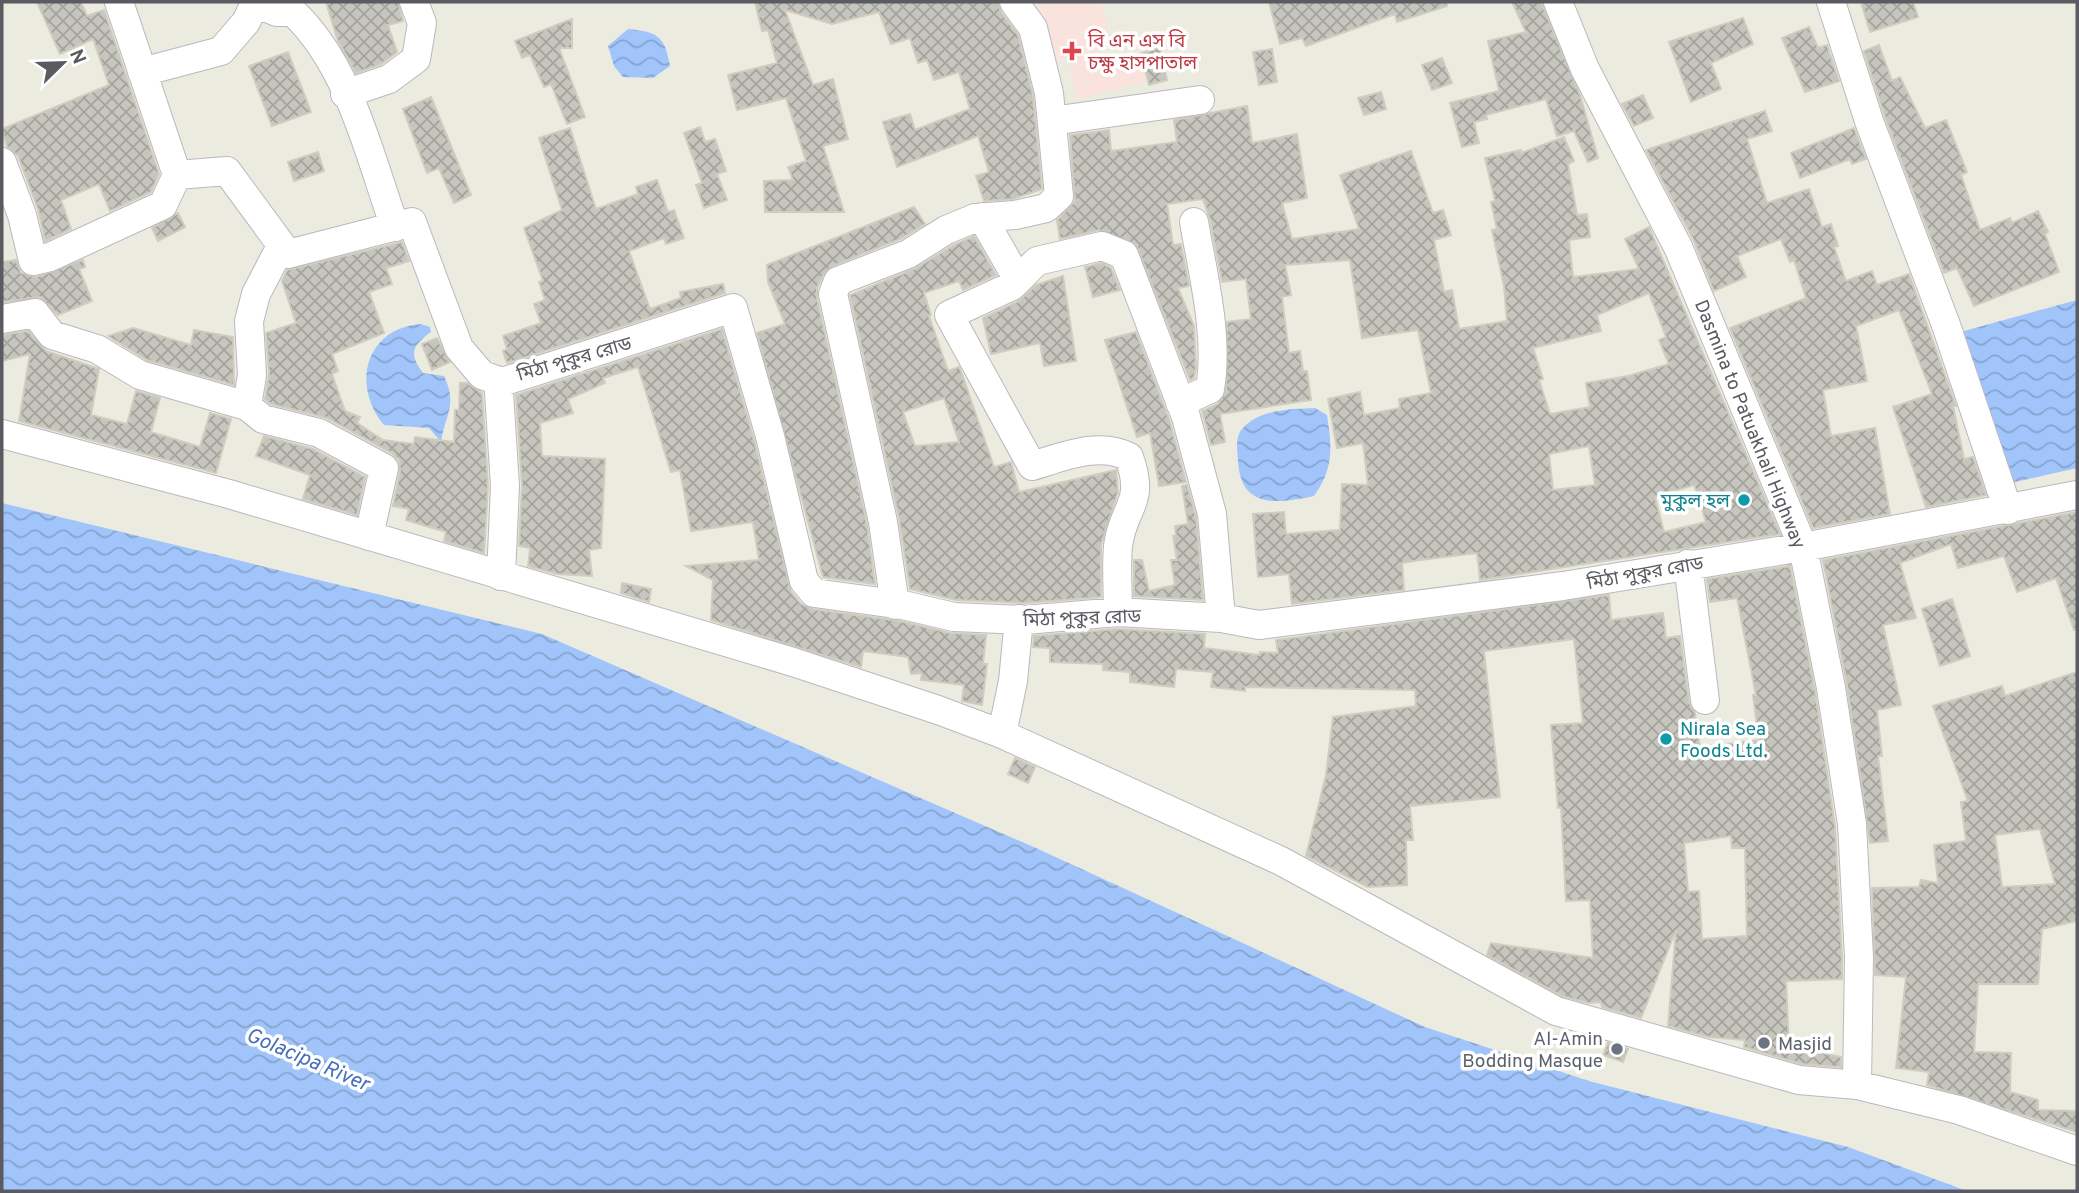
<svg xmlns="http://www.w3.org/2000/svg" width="2079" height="1193" font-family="Overpass,'Noto Sans Bengali',sans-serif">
<defs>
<pattern id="water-waves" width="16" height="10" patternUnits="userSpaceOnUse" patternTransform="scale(1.75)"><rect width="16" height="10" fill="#a1c5fb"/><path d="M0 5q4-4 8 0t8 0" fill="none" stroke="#86a3cf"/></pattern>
<pattern id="building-cross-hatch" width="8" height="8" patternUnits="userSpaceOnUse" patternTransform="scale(1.75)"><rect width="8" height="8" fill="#c6c5be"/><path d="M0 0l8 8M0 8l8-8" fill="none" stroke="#a4a39e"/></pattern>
</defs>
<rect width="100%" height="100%" fill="#ecebe0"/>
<path fill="#f9e3dc" d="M1037,2H1101L1109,33L1100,36L1103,49L1090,53L1092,61L1137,50L1146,82L1077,99L1069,68L1073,66L1071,56L1052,61Z"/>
<path fill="url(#water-waves)" d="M628,29C658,32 665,36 670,66L653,78L623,77L614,66L608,46Z
M2077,300V468L2002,485L1953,334Z
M421,324L430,327L431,332C414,345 407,352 423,373L444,376C458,406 445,414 441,442L429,428L384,425C351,386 365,328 421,324Z
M1315,408L1327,415C1332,448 1334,468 1314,496C1277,504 1240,509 1238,460C1237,449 1235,436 1243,428C1259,409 1292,409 1315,408Z
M2,503L542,634L1036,848L1425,1027L1589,1081L1848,1147L1967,1191H2Z"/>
<path fill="url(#building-cross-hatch)" stroke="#d0cdbf" stroke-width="2" fill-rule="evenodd" d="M37,2H81L87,16L104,10L159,174L151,192L110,211L99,184L61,200L71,229L45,241L38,209L18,156L7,147L2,129L109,85L93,39L60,54Z
M326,2H398L403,21L388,25L397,52L381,64L356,73L338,41Z
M755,2H998L1001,12L1018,35L1033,96L1042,189L1013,199L984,201L976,176L989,172L978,136L897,167L883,122L910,114L915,130L970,109L959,72L934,80L927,60L918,63L910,38L891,44L879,12L832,24L785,10L813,85L833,79L848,139L823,146L844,212H765L764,181L793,180L788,167L806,161L786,98L737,110L728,75L777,63L768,30L762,31Z
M1269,2H1447V6L1397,22L1395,14L1306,46L1302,38L1280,44Z
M1512,2H1541L1580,95L1598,158L1588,162L1574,131L1557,136L1546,99L1486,115L1487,119L1474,122L1479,143L1462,147L1450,103L1499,91L1488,41L1526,32Z
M1861,2H1913L1918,17L1870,32Z
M1743,18L1753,44L1711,63L1721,89L1691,102L1669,42Z
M572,19V48H559L585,117L567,124L551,84L544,87L530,55L522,58L515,41Z
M1809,27L1818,48L1827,45L1839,81L1805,92L1782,38Z
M1879,45L1892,81L1900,77L1925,128L1946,120L1967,172L1961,175L1980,230L2010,218L2012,223L2038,211L2048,232L2045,234L2059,272L1974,306L1957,268L1944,273L1885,117L1864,51Z
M1160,48L1167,80L1149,85L1141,53Z
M1272,49L1277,82L1259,85L1253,52Z
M288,52L311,112L272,126L249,66Z
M1442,58L1452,83L1432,90L1422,65Z
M1381,92L1386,109L1364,115L1358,98Z
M1643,95L1653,118L1634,126L1622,104Z
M431,97L471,195L454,203L439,168L427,173L403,109Z
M1247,106L1252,143L1297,134L1307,198L1282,203L1292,239L1359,229L1340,175L1411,151L1433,213L1443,210L1451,235L1434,240L1444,292L1452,290L1459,329L1507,321L1504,286L1492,230L1497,229L1491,202L1495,201L1485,158L1521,150V153L1564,137L1574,161L1568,164L1577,215L1587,214L1590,237L1569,240L1573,277L1639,269L1625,239L1649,227L1780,534L1480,580L1477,553L1420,560L1402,563L1404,590L1292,604L1289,574L1258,577L1253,514L1284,512L1286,534L1340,530L1342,484L1368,485L1363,443L1337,448L1328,399L1360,392L1364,415L1400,408L1399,399L1431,393L1418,330L1362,338L1350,260L1285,265L1291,295L1282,297L1289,353L1300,351L1303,371H1307L1311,400L1220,414L1225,442L1211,445L1202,411L1218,404L1226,391L1227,322L1251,319L1246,279L1222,282L1210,219L1203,199L1167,204L1173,245L1181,244L1189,286L1178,288L1194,326L1196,367L1194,378L1190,380L1136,244L1099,230L1060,239L1057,220L1075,201L1070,135L1109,130L1111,151L1177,142L1174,120ZM1649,293L1666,337L1659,340L1669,364L1628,376L1586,383L1590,407L1550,414L1539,380L1543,379L1533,348L1601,331L1597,315ZM1589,446L1595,485L1553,490L1549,454ZM1694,485L1706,522L1664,532L1655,497Z
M1765,111L1772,131L1747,139L1767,203L1809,189L1822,227L1831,224L1838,246L1834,247L1846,281L1872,271L1877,285L1909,274L1956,406H1953L1964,459L1973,457L1986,495L1926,507L1893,407L1932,394L1899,310L1856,326L1867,381L1823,390L1831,436L1875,428L1890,514L1813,528L1730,328L1806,298L1794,260L1790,262L1781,239L1737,256L1746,277L1714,291L1693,239L1646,150Z
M700,127L705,142L715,139L726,171L717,174L727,200L704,208L696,185L702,183L684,133Z
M570,128L596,209L638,194L636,187L657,180L668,212L674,210L684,238L666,244L664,238L629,251L650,309L681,298L680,292L723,284L725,293L507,363L503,351L507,349L503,336L541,323L534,304L545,300L539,282L543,281L524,228L562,210L539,138Z
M1854,128L1866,159L1852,164L1850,159L1800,178L1791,153Z
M318,152L324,171L294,181L288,162Z
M914,207L925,224L900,239L832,266L823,275L817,288V298L867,525L875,584L823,577L757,333L785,324L768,282L767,265Z
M178,213L185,227L158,241L152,228Z
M974,236L996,275L963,290L959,281L924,293L931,315L929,316L948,371L959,367L962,374L994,467L1011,462L1019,492L1116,470L1118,492L1101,545V597L1025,603L956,600L910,589L899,518L850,295L914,269L954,245ZM944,398L959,442L915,446L903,412Z
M402,242L409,261L386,268L392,284L369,292L384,333L332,354L338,371L332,374L345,411L360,417L357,423L383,440L414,444L415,437L454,442L455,410H459L460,383H467L482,393L488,486L484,553L444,541L446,532L406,520L409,509L393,506L400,471L399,460L392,453L327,418L271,404L265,399L269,374L266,333L296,323L282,281L287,270Z
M16,260L21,273L36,277L83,260L85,267L79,269L92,301L58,315L40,297L2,302V262Z
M1101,263L1111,268L1120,290L1093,297L1085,267Z
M1063,276L1076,361L1044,366L1040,343L991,354L983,318L1019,301L1036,285Z
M133,328L191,345L194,330L233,337L234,385L147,360L108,336Z
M722,329L754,440L791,592L801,604L812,609L900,621L950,633L986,635L983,664H987L982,705L962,701L964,685L921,680L922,673L911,674L908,657L863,651L861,667L711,620L713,580L686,566L759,560L753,522L691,531L680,470L671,472L638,367L603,378L605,383L568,399L573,413L540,423L542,456L605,459L601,548L589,550L592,576L557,574L528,566L530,548L519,546L522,485L516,395Z
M28,331L46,351L99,369L91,415L127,424L136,391L160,398L151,432L200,447L210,413L231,419L216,473L19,421L30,354L2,361V335Z
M1136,332L1170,422L1186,482L1159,486L1150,433L1137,437L1105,340Z
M437,338L450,362L432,370L422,344Z
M264,436L313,449L365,477L357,515L303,499L310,475L256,456Z
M1187,485L1196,517L1203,600L1134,596V560H1142L1149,591L1175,585L1171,560H1177L1173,536H1176L1175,526L1188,524L1182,486Z
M2077,512V629L2074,630L2056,578L2017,592L2004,556L1958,568L1951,544L1900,563L1916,618L1883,625L1901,705L1877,710L1882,756H1878L1888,841L1870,843L1847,685L1823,560Z
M1790,566L1815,691L1835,826L1842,957V979L1786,981L1789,1046L1841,1057V1067L1802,1064L1744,1047L1745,1040L1709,1037L1668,1026L1676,930L1641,1018L1602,1007L1601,1002L1588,1003L1562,996L1487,955L1491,943L1593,958L1590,900L1566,901L1561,807L1558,808L1551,725L1583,723L1574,639L1484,651L1500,797L1410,806L1413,840H1406L1407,885L1368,887L1306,856L1326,775L1333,717L1416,706L1415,690L1245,687V691L1211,687L1213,672L1176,669L1174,687L1130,682V672L1103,670V664L1050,662V648L1033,647L1034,636L1118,629L1205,634L1204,648L1260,655V652L1278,653L1276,640L1609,595L1611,620L1663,613L1666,638L1680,636L1689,702L1695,713L1700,747L1759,740L1753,695H1756L1737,598L1710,602L1707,579ZM1731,836L1732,848H1745L1747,936L1702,939L1699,891L1688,892L1684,843Z
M622,583L651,589L649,602L621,593Z
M1952,599L1970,656L1940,666L1922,609Z
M2077,672V921L2042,929L2038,984H1978L1974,1052L2011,1053L2010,1092L2038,1100V1110L2077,1111V1132L1927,1085L1929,1072L1896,1068L1906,977L1875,975L1872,888L1919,887L1921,880L1938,883L1934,845L1966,841L1961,802L1968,801L1933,706L2002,686L2005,696ZM2040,829L2055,884L2002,887L1995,835Z
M1015,758L1035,767L1028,783L1008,774Z
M1608,1043L1628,1049L1623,1062L1603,1055Z"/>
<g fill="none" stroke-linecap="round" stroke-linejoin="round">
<g stroke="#b8b9bf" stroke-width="30">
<path id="minor" d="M119,2L177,175L227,171L288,254L412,222L459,348L482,375L502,382
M1558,2L1585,69L1678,247L1803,547L1831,688L1852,824L1859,957L1857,1085
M1831,2L1869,121L1946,325L2008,510
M142,72L221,51L246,22L255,3L277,12H293C350,66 369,155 395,227
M345,94L389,79L416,59L422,23L414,2
M1052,121L1200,100
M2,162L22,215L33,261L50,257L163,205L177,175
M982,217L1017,278
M2,319L35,313L52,335L97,349L140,375L247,406L263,419L319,433L384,468L369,536
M1180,403L1210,389C1219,335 1203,275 1194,222
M247,406L252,375L249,321L256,294L281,246
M2,434L229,494L793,662L938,710L1002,734L1281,861L1556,1011L1799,1080L1857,1085L1959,1110L2077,1151
M1688,564L1705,700
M501,576L505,486L499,392L502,382L733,308L770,436L804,581L814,593L903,605L954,617L1025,620L1118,612L1221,618L1259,625L1563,586L1803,547L2077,495
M895,605L883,522L833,294L838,281L908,254L946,230L975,218L1015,215L1046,208L1059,196L1049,93L1033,28L1014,2
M1118,612C1118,591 1116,567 1118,546C1123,506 1146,504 1129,457C1100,441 1063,457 1032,466L949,315L1012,286L1037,261L1102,246L1124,255L1186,417L1212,514L1221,618
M1002,734L1013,681L1019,619"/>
</g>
<use href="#minor" stroke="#fff" stroke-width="28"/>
</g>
<path fill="#e0444e" stroke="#fff" stroke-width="2.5" d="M1068.5 40.5h7v7h7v7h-7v7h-7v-7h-7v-7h7z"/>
<g fill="#0f9aa8" stroke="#fff" stroke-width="2.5">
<circle cx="1744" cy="500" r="7"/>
<circle cx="1666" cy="739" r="7"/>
</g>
<g fill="#6b7280" stroke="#fff" stroke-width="2.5">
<circle cx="1764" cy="1043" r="7"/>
<circle cx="1617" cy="1049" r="7"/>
</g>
<g text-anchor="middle" stroke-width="7" stroke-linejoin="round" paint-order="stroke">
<g font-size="19" fill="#be3a42" stroke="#fff" text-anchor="start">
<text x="1088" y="47">বি এন এস বি<tspan x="1088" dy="22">চক্ষু হাসপাতাল</tspan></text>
</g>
<g font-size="19" fill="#595b61" stroke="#fff">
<text transform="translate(574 358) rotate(-16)" y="7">মিঠা পুকুর রোড</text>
<text transform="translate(1751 424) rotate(68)" y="7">Dasmina to Patuakhali Highway</text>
<text transform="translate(1645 572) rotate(-10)" y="7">মিঠা পুকুর রোড</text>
<text transform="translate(1082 617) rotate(-2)" y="7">মিঠা পুকুর রোড</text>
</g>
<g font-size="19" fill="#0d838f" stroke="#fff" text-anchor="end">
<text x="1730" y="507">মুকুল হল</text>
<text x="1680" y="735" text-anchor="start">Nirala Sea<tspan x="1680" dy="22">Foods Ltd.</tspan></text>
</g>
<g font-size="19" fill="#5b616d" stroke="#fff" text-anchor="end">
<text x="1603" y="1045">Al-Amin<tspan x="1603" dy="22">Bodding Masque</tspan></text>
<text x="1778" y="1050" text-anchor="start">Masjid</text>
</g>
<g font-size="21" font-style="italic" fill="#456dbd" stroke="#fff">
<text transform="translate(308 1059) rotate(23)" y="7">Golacipa River</text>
</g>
</g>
<rect width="2079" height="1193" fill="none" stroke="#595b61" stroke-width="7"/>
<g transform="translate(63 63) rotate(67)" stroke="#ffffff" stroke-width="5" paint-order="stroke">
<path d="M0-5L12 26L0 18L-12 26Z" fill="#595b61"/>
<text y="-10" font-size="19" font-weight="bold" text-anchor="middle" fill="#595b61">N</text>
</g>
</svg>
